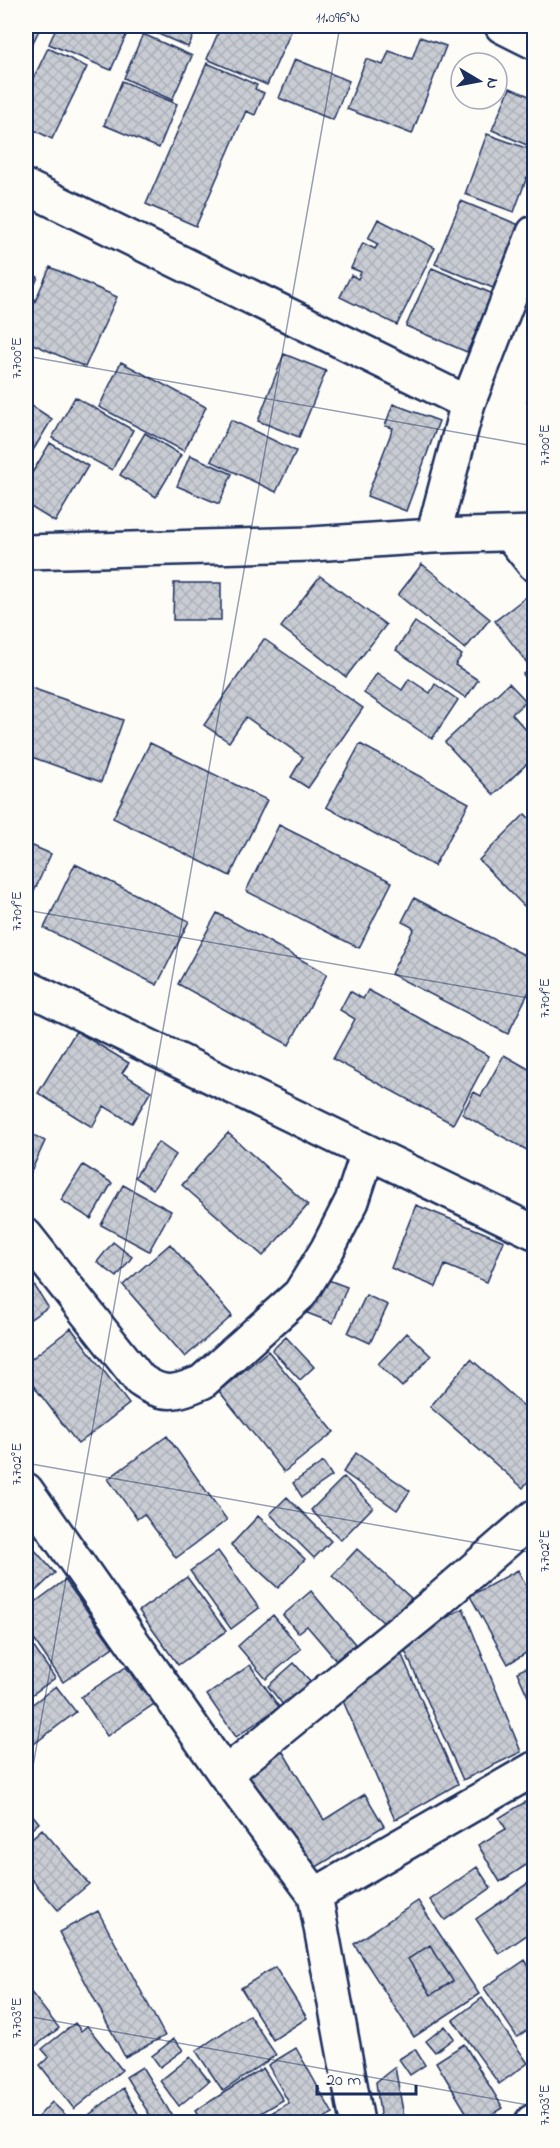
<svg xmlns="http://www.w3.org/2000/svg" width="560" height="2148" font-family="'Indie Flower',sans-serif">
<defs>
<pattern id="building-cross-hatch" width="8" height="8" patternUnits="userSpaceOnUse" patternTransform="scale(1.5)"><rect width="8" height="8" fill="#c9ccd3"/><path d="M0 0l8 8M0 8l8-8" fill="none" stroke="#acb0b8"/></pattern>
</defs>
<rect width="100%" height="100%" fill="#fdfcf7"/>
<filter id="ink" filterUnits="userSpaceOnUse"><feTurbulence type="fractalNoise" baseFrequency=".0167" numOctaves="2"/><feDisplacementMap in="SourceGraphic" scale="12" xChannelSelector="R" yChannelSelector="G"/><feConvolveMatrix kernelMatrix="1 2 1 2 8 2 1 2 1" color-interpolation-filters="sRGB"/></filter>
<g filter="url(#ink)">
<path fill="url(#building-cross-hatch)" stroke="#1b2f5e" stroke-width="1.5" fill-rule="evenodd" d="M26,26H41L26,57Z
M57,26H130L111,70L49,44Z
M140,26H198L188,47Z
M221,26H289L293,27L267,85L207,59Z
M143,34L192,56L172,100L124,78Z
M420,37L446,46L412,134L347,109L366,59L383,65L389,51L412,59Z
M48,48L87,67L52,139L26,126V94Z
M295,59L349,81L333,120L279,98Z
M207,63L257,85L255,89L264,93L255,115L246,111L196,226L146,204Z
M122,81L177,104L159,148L104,125Z
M510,88L534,98V148L492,130Z
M487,134L534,151V180L527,177L514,212L465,194Z
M461,201L519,225L493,288L435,264Z
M378,219L435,248L397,325L340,297L351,275L358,279L361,272L351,268L363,243L375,249L378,244L368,239Z
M50,267L117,297L85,367L26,341V322Z
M432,268L493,294L467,352L406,326Z
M26,271L38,277L26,305Z
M284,354L326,371L299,437L258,421Z
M121,362L206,407L184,451L99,407Z
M534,386V405L527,401Z
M75,397L133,430L112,470L52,438Z
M26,402L52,419L26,462Z
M393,404L439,421L406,511L367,496L393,428L385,426Z
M231,420L296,451L276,492L211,461Z
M145,433L181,455L156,497L120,475Z
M50,443L88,466L55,522L26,504V483Z
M190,455L232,474L219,504L177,486Z
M422,564L490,619L465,649L398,595Z
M320,576L386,625L346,677L281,627Z
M174,583H221V620H173Z
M534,591V658L527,663L495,621Z
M415,622L462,655L455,665L478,680L466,698L396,650Z
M264,639L363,708L308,788L291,777L303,757L246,717L229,742L204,725Z
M534,666V690L523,674Z
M377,673L402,690L409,679L430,693L435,684L458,700L432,739L364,693Z
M509,683L526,701L512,714L534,739V757L494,795L445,742Z
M26,686L123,720L101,782L26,755Z
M150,743L267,800L230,876L113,818Z
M360,744L469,803L434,866L326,807Z
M525,814L534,823V895L524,906L479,860Z
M279,825L392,882L359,948L246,891Z
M26,843L51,854L26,909Z
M75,864L189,921L157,985L44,928Z
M414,898L534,960V981L508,1034L391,974L414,928L402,922Z
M217,913L327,974L289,1045L178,984Z
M368,990L489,1056L453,1124L333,1059L355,1019L340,1010L350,991L363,999Z
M534,1026V1043L528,1039Z
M76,1031L129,1063L122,1073L151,1091L132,1123L104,1106L92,1127L38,1093Z
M504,1055L534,1072V1154L462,1114L474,1092L481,1096Z
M26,1131L45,1141L28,1178L26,1177Z
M228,1133L308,1205L263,1256L182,1185Z
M158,1142L176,1155L153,1189L135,1177Z
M83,1165L112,1183L91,1219L61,1200Z
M123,1185L171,1211L149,1251L101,1225Z
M416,1205L504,1241L487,1282L445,1265L436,1287L391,1268Z
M113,1242L132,1257L117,1277L97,1262Z
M170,1244L232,1316L185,1357L123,1285Z
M26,1272L48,1307L26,1322Z
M315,1275L347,1287L333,1323L302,1311Z
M366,1295L388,1305L370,1343L348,1333Z
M71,1328L129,1404L78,1444L26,1376V1363Z
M407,1333L431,1356L402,1387L378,1364Z
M286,1337L314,1367L300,1380L272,1350Z
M268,1351L334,1432L284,1472L219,1391Z
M471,1359L534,1415V1473L523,1488L430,1407Z
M167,1436L227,1520L176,1558L144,1514L137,1519L108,1479Z
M356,1453L410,1491L397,1510L343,1472Z
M323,1462L332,1476L302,1497L293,1483Z
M344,1477L373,1507L341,1540L311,1510Z
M287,1497L331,1541L314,1558L270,1514Z
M258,1516L305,1559L278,1588L231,1545Z
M26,1540L55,1573L26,1600Z
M357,1549L411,1598L386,1625L332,1576Z
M218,1551L259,1608L231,1629L190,1571Z
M518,1570L534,1602V1648L508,1664L470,1596Z
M187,1577L226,1631L178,1665L139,1611Z
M65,1580L113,1647L63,1682L26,1628V1609Z
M311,1591L355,1644L336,1660L307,1626L298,1633L283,1615Z
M463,1608L521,1752L463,1780L402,1644Z
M273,1615L301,1649L266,1679L238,1646Z
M26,1636L55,1678L26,1699Z
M401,1653L458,1784L395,1820L340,1694Z
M294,1663L311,1682L284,1706L268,1686Z
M534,1664V1710L517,1672Z
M250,1665L279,1707L236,1737L207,1695Z
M126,1667L142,1690L150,1685L160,1700L107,1736L81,1697Z
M56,1686L76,1712L26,1750V1726L32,1721L26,1714V1709Z
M280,1747L324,1820L365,1794L384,1826L305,1874L243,1770Z
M530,1799L534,1806V1860L500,1882L478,1845L506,1829L499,1818Z
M26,1807L39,1823L26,1834Z
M42,1829L89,1884L58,1910L29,1876L26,1879V1843Z
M477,1867L491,1888L445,1920L430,1900Z
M534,1879V1930L499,1954L476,1919Z
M418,1901L479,1994L414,2037L354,1944ZM430,1945L453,1981L431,1995L408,1959Z
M98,1911L165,2036L125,2057L59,1932Z
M430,1945L453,1981L431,1995L408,1959Z
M525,1960L534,1975V2025L517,2037L484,1988Z
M275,1967L307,2018L273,2040L241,1988Z
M26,1986L59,2028L29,2051L26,2046Z
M482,1998L528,2063L499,2084L453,2020Z
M249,2015L276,2055L223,2091L196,2051Z
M75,2023L81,2031L87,2026L122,2070L74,2109L40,2065L49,2057L42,2049Z
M445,2026L454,2038L435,2052L426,2041Z
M174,2039L183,2050L160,2067L152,2056Z
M464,2044L503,2108L480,2122H472L436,2062Z
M296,2048L333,2114L318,2122H255L289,2103L268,2065Z
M415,2049L425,2065L410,2075L399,2059Z
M190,2057L209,2081L179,2106L160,2081Z
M142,2067L176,2122H154L126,2077Z
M395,2067L405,2122H381L376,2082Z
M263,2068L283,2100L246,2122H202L195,2111Z
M123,2088L143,2122H80Z
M52,2102L73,2122H33Z"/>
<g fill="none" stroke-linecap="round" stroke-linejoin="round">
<g stroke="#1b2f5e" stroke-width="38">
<path id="street" d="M502,26L534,42
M26,187L468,403
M510,534L534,564
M433,536L468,403L534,233
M26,552L312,544L433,536L534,533
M26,987L534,1232
M26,1236L140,1380C164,1397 176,1393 202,1382L300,1294L327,1250L352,1201L368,1152
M26,1490L225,1774L315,1895L357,2122
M225,1774L433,1605L534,1517
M315,1895L534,1769
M532,2122L534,2121"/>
</g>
<use href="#street" stroke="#fdfcf7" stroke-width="33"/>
</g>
</g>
<path fill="none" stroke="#1b2f5e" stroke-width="1.5" stroke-opacity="0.45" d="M26,356L534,446M26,910L534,999M26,1463L534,1553M26,1806L340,26M26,2016L534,2106M530,2122L534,2097"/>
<rect width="560" height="2148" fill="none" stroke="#fdfcf7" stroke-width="66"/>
<g transform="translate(479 81) rotate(100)"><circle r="28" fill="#fdfcf7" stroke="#a3aaba" stroke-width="1.5"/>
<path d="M0-4.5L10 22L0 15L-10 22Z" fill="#1b2f5e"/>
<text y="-9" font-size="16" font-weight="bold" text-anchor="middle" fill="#1b2f5e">N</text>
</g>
<path d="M317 2085v9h99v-9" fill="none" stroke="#1b2f5e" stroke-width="3"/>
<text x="326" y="2085" font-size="18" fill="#1b2f5e" stroke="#fdfcf7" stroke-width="4.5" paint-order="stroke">20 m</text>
<rect x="33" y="33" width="494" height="2082" fill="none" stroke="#1b2f5e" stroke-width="2"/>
<g font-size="15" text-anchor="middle" fill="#1b2f5e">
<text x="338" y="22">11.096°N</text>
<text transform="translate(16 358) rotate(-90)" y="5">7.700°E</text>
<text transform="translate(544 445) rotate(-90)" y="5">7.700°E</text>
<text transform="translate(16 911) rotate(-90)" y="5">7.701°E</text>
<text transform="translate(544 998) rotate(-90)" y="5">7.701°E</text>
<text transform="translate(16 1464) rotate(-90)" y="5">7.702°E</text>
<text transform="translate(544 1551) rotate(-90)" y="5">7.702°E</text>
<text transform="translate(16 2018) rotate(-90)" y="5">7.703°E</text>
<text transform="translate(544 2105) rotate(-90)" y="5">7.703°E</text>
</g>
</svg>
